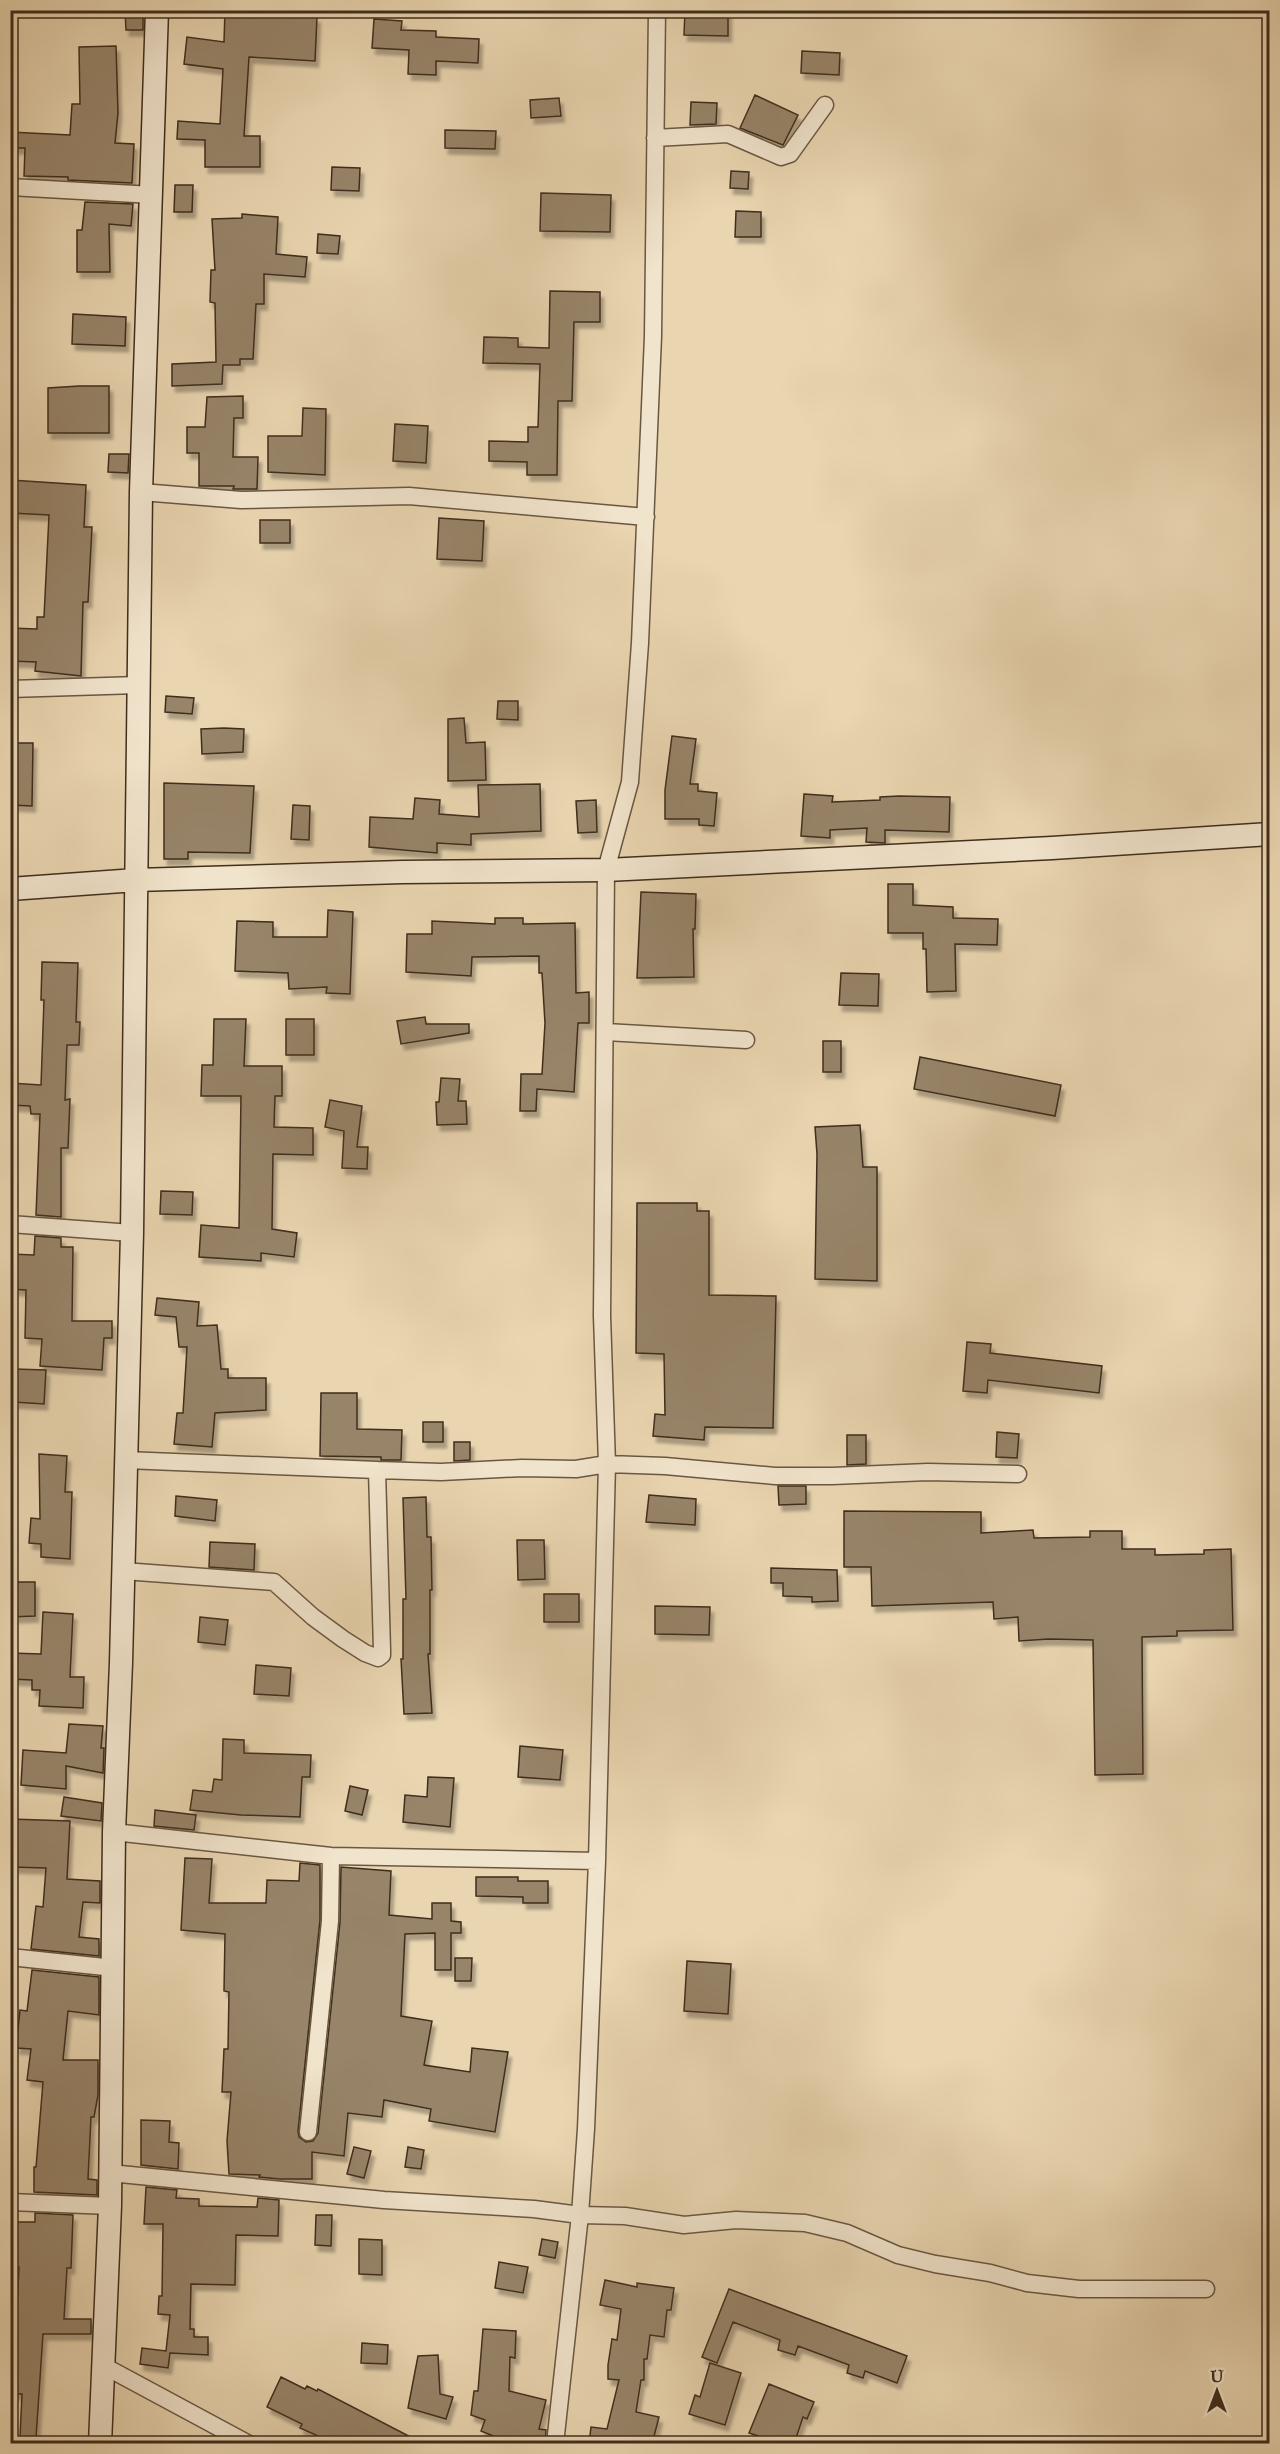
<svg xmlns="http://www.w3.org/2000/svg" width="1280" height="2454" font-family="'IM FELL Double Pica',serif">
<defs>
<filter id="shadow"><feDropShadow dx="3.5" dy="6" stdDeviation="1.5" flood-color="#0004"/></filter>
</defs>
<rect width="100%" height="100%" fill="#e9d5b0"/>
<filter id="stains"><feTurbulence type="fractalNoise" baseFrequency=".00333" numOctaves="4"/><feColorMatrix values="0 0 0 0 .2 0 0 0 0 .09 0 0 0 0 .02 0 0 0 .5 -.17"/></filter>
<radialGradient id="worn" r=".72"><stop offset=".6" stop-color="#630" stop-opacity="0"/><stop offset="1" stop-color="#630" stop-opacity=".3"/></radialGradient>
<path fill="#978469" stroke="#3f2d1d" stroke-width="1.5" filter="url(#shadow)" d="M125,10H143V30H126Z
M225,10L262,11V15L317,17L315,61L249,57L244,136H260V167H205V140L177,139L178,121L220,124L223,69L184,64L187,37L224,42Z
M685,10H728V36L684,35Z
M374,19L402,21L401,30L436,31V37L479,39L478,63L436,61V75L408,74L409,50L372,48Z
M116,46L118,113L115,143L134,144L132,183L68,180V177L24,176L25,148H10V132L70,135L72,104H80L79,47Z
M802,51L840,53L839,75L801,73Z
M755,95L798,115L783,145L740,128Z
M559,98L561,116L531,118L530,100Z
M691,102L717,103L716,124L690,125Z
M445,130L496,131L495,149L445,148Z
M332,167L360,168L359,191L331,190Z
M731,171L749,172L748,189L730,188Z
M175,185H193L192,212H174Z
M541,193L611,195L610,232L540,231Z
M85,202L133,204L131,226L109,224L110,272H77V230H82Z
M736,211L761,212V237H735Z
M242,214L278,217L276,254L307,257L305,277L264,274V304H256L253,359H240V365H223L222,384L172,386V364L216,362L215,303L210,302L211,270H215L212,219L242,218Z
M318,234L340,236L338,254L317,253Z
M550,291L600,292V322H574L572,401H558L557,475H527V462L489,461V441L528,442V427H538L540,364L483,363L484,337L518,338V347L549,348Z
M73,314L126,317L125,346L72,344Z
M79,386H109V433H48V388Z
M243,396V418H234L233,457H258L257,489H233L234,486H199V453H187V427H205L207,397Z
M303,408L326,409L325,475L268,472V436H302Z
M395,424L428,426L426,463L393,461Z
M109,454H129L128,473L108,472Z
M10,480L86,485L84,527H92L88,602H83L81,676L35,671L36,662L10,661V628L37,629V617H44L49,515L10,513Z
M439,518L484,521L482,561L437,559Z
M260,520H290V543H260Z
M166,696L194,698L192,714L165,712Z
M498,701H518V720L497,719Z
M464,718L466,743L485,742L486,780L448,781V719Z
M224,728L244,729L243,752L202,754L201,729Z
M672,736L696,739L690,784H698V791L717,793L714,826L699,825V819H665V790Z
M10,743H33L32,806L10,805Z
M164,783L254,786L250,853L188,852V859H164Z
M540,784L541,831L471,834V845L437,843V853L369,847L370,817L413,819L415,798L440,800L439,814L479,817L478,785Z
M804,794L833,796L832,802L880,800V797L899,796L950,797L949,832L885,830V843L866,842L867,828L830,830V838L801,836Z
M596,800L597,832L578,833L576,801Z
M293,805L310,806L309,840L291,839Z
M888,884H913V905L953,907V918L998,919L997,945L955,944L956,991L927,992L926,949H923V933H888Z
M641,892L696,894L695,929H693L694,977L637,978Z
M328,910L353,912L350,994L326,993L327,987L289,989L288,973L235,971L237,921L273,922V937H327Z
M495,918H523V924L575,923L576,993L589,992V1023H578L574,1092L537,1089L536,1111H520L521,1074H542L545,1023L542,973H539V956L472,957L471,976L406,972L407,934H432V921L495,924Z
M42,962L78,963L76,1022H80L79,1045H67L65,1100L70,1099L68,1148H61V1217L36,1215L40,1114H31L30,1106L10,1105V1083L41,1085L44,1000H41Z
M841,973L879,974L878,1006L839,1005Z
M425,1017L426,1024H469V1033L401,1044L397,1021Z
M214,1019H246L244,1066H282V1096H275L274,1127L313,1128V1155L273,1154L272,1229L297,1233L294,1257L261,1253V1261L199,1257L201,1225L239,1228L241,1096H201L202,1065H213Z
M286,1019H314V1055H286Z
M823,1041H841V1072H823Z
M920,1057L1061,1085L1055,1116L914,1089Z
M441,1078L460,1079L458,1101H466L467,1124L437,1125L436,1102H439Z
M330,1100L362,1106L357,1147H368L367,1169L342,1168L344,1131L325,1127Z
M860,1125L863,1167H877V1281L815,1279L817,1154L815,1127Z
M161,1191L193,1192L192,1215L160,1214Z
M637,1203H697V1211H709V1295L776,1296L773,1428L705,1427L704,1440L653,1436L655,1414L665,1415L664,1354L636,1353Z
M35,1236L61,1238V1247H73L72,1321H112V1338H104L102,1370L40,1366L42,1339L25,1338L26,1290L10,1289V1254L34,1255Z
M157,1298L199,1302L197,1326L217,1325L221,1369H228V1378H266V1410L215,1413L212,1447L174,1444L177,1413H183L187,1347H179L176,1317L155,1315Z
M967,1342L991,1344L990,1353L1102,1366L1099,1393L988,1380L987,1393L963,1391Z
M14,1369L46,1370L44,1404L13,1402Z
M321,1393H357V1429L402,1430L401,1460H381V1457L320,1456Z
M423,1422H443V1442H423Z
M997,1432L1019,1434L1017,1458L996,1457Z
M847,1435H866V1464L847,1465Z
M454,1442H470V1460L454,1461Z
M39,1454L67,1456L65,1492H72L70,1559L41,1557V1544L29,1543L31,1518L40,1519Z
M778,1486H806V1504L779,1505Z
M649,1495L696,1499L695,1525L646,1522Z
M176,1496L217,1500L215,1521L175,1516Z
M426,1497L427,1537H431L432,1590H430V1654H428L432,1713L404,1714L401,1659H403V1599H406L403,1498Z
M844,1511L981,1512V1533L1033,1530L1034,1538L1090,1537V1531H1122V1549H1155V1555L1204,1554V1550L1231,1549L1233,1630L1177,1631V1636L1142,1637L1143,1774L1095,1775L1093,1640L1049,1639L1019,1641L1018,1617L994,1619L993,1602L872,1606L871,1567H844Z
M517,1540H544L545,1579L518,1580Z
M210,1542L255,1544L254,1570L209,1567Z
M771,1568L837,1570L838,1601L812,1602V1597L783,1596V1583H771Z
M10,1582H35V1616L10,1617Z
M544,1594H579V1622H544Z
M655,1606L710,1607L709,1635L655,1634Z
M43,1612L73,1614L70,1677H84L83,1708L39,1706L40,1690H32V1680L10,1679V1653L41,1654Z
M200,1617L228,1620L225,1645L198,1642Z
M256,1665L291,1668L289,1696L254,1694Z
M69,1724L103,1726L101,1748H104L103,1773L66,1766V1789L21,1785L23,1750L66,1753Z
M223,1739L244,1740V1753L311,1755L310,1777H302L300,1817L241,1815L190,1810L193,1790L212,1792L214,1779L222,1780Z
M520,1746L563,1750L560,1780L518,1777Z
M428,1777L454,1778L450,1827L403,1822L405,1795L427,1797Z
M350,1786L368,1790L362,1815L345,1811Z
M64,1797L102,1803L101,1821L61,1816Z
M155,1810L196,1815L194,1830L154,1826Z
M10,1819L70,1821L67,1879L100,1881V1903L83,1902L79,1937L99,1939V1956L31,1949L36,1906L43,1907L46,1868L10,1867Z
M185,1858L212,1859L209,1903H266L267,1880L299,1881L300,1863L320,1865V1920L298,2131L299,2137L306,2142L313,2141L318,2133L340,1922L341,1867L391,1871L389,1915L432,1919V1903H451V1921L461,1922V1933H451V1970H435V1933L405,1934L401,2016L432,2021L424,2065L470,2072L472,2048L508,2052L495,2132L429,2121L431,2109L384,2100L382,2117L348,2113L344,2156L312,2152V2179H280L259,2177L260,2175L229,2174L227,2141L231,2092H222L224,2049H228L229,1992L224,1991L225,1934L181,1930Z
M476,1877H518V1881H548V1903H523V1897L476,1896Z
M455,1958H472L471,1981H455Z
M687,1961L731,1964L728,2014L684,2011Z
M32,1970L99,1977V2015L68,2011L63,2060H98V2095L94,2117H91L88,2179L97,2180V2195L34,2192V2167H36L43,2082L27,2080L31,2049L16,2048L20,2010L27,2011Z
M141,2120L170,2121L169,2142L179,2143L178,2169L141,2165Z
M354,2147L371,2151L364,2178L347,2174Z
M408,2147L424,2150L421,2169L405,2167Z
M146,2187L177,2190L176,2198L199,2199V2206L257,2207L258,2198L279,2200L278,2236L236,2235L235,2285L191,2284L190,2329H194V2337H208V2355L170,2353L168,2368L140,2364L142,2348L166,2351L170,2315L158,2314L159,2296H162L163,2224H144Z
M35,2213L73,2215L71,2268H67L64,2319H91V2334H43L36,2438L20,2437L22,2394H10V2349H15L19,2267H13L14,2222H35Z
M316,2215H332L331,2246L315,2245Z
M359,2239L382,2240V2275L359,2274Z
M542,2239L558,2242L555,2258L539,2255Z
M499,2262L528,2267L523,2293L495,2288Z
M605,2280L637,2287V2283L674,2288L671,2310H667L664,2337L650,2335L647,2359H644V2380H641L636,2412L659,2417L652,2444H589L591,2427L607,2429L619,2380L608,2379V2365L612,2339L617,2340L621,2309L600,2305Z
M729,2289L907,2356L897,2383L865,2371L863,2378L847,2373L849,2365L798,2346L795,2355L778,2350L780,2340L733,2322L717,2363L702,2357Z
M483,2329L516,2331L515,2358L510,2357L509,2391L546,2400L539,2429L546,2430L545,2444H513L481,2431L485,2420L471,2415L474,2391H478Z
M362,2343L388,2345L387,2364L361,2363Z
M438,2355L440,2394L453,2397L446,2419L408,2408L418,2356Z
M710,2363L741,2373L725,2425L689,2414L695,2395L700,2397Z
M281,2377L305,2389L307,2386L317,2391L318,2389L424,2444H336L300,2428L302,2424L267,2407Z
M769,2384L814,2402L807,2419L803,2417L794,2444H784L749,2433Z"/>
<g fill="none" stroke-linecap="round" stroke-linejoin="round">
<g stroke="#6a5742" stroke-width="19">
<path id="street" d="M655,138L728,134L781,157L790,154L825,105
M10,187L153,195
M141,492L241,500L409,496L646,517
M10,689L138,685
M606,1032L746,1040
M10,1224L132,1233
M125,1460L377,1470
M123,1571L274,1582L313,1617L343,1639L365,1653L378,1658L382,1655V1650L377,1470L441,1472L522,1468L576,1469L607,1464L665,1466L775,1476H832L928,1472L1018,1474
M114,1832L331,1856L597,1861
M10,1957L114,1968
M308,2132L330,1921L331,1856
M110,2173L384,2200L534,2209L580,2215L625,2216L684,2225L736,2220L805,2223L847,2233L898,2255L935,2264L990,2273L1027,2283L1079,2289H1206
M10,2202L110,2206
M104,2366L249,2444
M555,2444L580,2215L586,2129L597,1861L607,1464L602,1316L606,870L630,782L640,643L653,336L657,10"/>
</g>
<g stroke="#3f2d1d" stroke-width="25">
<path id="secondary" d="M10,889L136,880L402,872L606,870L1052,848L1270,834
M100,2444L110,2206L114,1832L121,1663L132,1233L141,492L157,10"/>
</g>
<use href="#street" stroke="#f1e4cc" stroke-width="16"/>
<use href="#secondary" stroke="#f1e4cc" stroke-width="22"/>
</g>
<rect width="1280" height="2454" fill="none" stroke="#e9d5b0" stroke-width="36"/>
<rect x="12" y="12" width="1256" height="2430" fill="none" stroke="#3f2d1d" stroke-width="3"/>
<rect x="18" y="18" width="1244" height="2418" fill="none" stroke="#3f2d1d" stroke-width="1.5"/>
<g transform="translate(1217 2391)" stroke="#f1e4cc" stroke-width="4.5" paint-order="stroke">
<path d="M0-4.5L10 22L0 15L-10 22Z" fill="#3f2d1d"/>
<text y="-9" font-size="16" font-weight="bold" text-anchor="middle" fill="#3f2d1d">U</text>
</g>
<rect width="100%" height="100%" filter="url(#stains)"/>
<rect width="100%" height="100%" fill="url(#worn)"/>
</svg>
